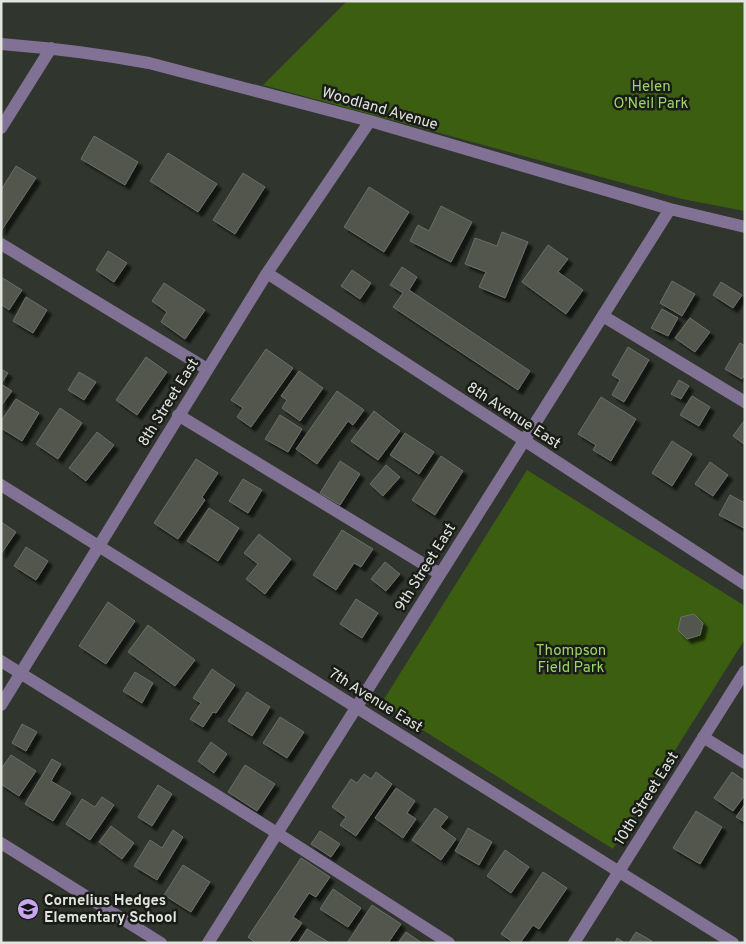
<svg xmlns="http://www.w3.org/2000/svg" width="746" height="944" font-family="Overpass,sans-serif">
<defs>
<filter id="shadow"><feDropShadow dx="4.5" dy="4.5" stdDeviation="1" flood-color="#0009"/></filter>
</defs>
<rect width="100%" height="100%" fill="#30352d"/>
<path fill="#3b5e11" d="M347,1H745V211L682,199L263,85Z
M527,470L745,606V639L613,849L381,704Z"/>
<path fill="#52574e" stroke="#6a6f66" filter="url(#shadow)" d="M94,136L138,162L125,185L81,159Z
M168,153L217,184L198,212L150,181Z
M16,166L36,178L1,231V190Z
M243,173L265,187L235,234L213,220Z
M369,187L409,212L384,252L344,227Z
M441,206L472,222L451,262L410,241L418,225L429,231Z
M502,232L528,242L505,298L479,287L486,272L465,264L475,238L497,246Z
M548,245L568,259L558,272L583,290L566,314L522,282Z
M108,251L127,263L114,282L96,270Z
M402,267L417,277L409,290L530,371L518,390L393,307L403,293L390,285Z
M352,270L371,283L360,299L341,286Z
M1,277L22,290L9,310L1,304Z
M672,281L695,294L682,316L660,303Z
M721,282L742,295L733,308L713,295Z
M164,283L205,310L185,339L161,322L167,312L152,301Z
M26,297L47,310L33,333L13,321Z
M662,309L678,318L668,336L651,328Z
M690,318L710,332L695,352L675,338Z
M740,343L745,346V374L742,379L725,369Z
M628,347L649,360L624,402L612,395L620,380L612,375Z
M266,349L293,368L251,427L237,417L243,408L231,400Z
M146,357L167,372L137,415L116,400Z
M1,369L8,373L1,384L12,391L1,406Z
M299,371L323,388L300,421L282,408L287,400L281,396Z
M79,372L96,382L84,400L68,390Z
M679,380L689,386L681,399L671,394Z
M337,391L364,410L353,425L348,421L317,464L296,449Z
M692,396L710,407L699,426L680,415Z
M601,397L636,419L611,461L593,450L596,445L578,434Z
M16,399L39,413L22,441L1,428V421Z
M60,408L82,423L58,459L36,444Z
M374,411L400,431L378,460L351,441Z
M280,415L302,429L288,452L265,439Z
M744,421L745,422V445L733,436Z
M97,432L114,445L86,481L69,468Z
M405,433L434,452L419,474L390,455Z
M672,441L692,454L672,486L652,473Z
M441,456L463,471L435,515L412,500Z
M196,459L218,473L202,497L205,500L178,539L154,523Z
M340,461L360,474L340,505L320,493Z
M710,462L728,475L713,496L695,484Z
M386,465L400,477L383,496L370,484Z
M243,479L262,490L248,513L229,501Z
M730,495L745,503V525L744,528L719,515Z
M209,508L239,528L218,561L187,541Z
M1,522L16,532L1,554Z
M342,530L373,549L361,567L354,563L336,590L313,575Z
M259,534L291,559L265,594L246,579L258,564L244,553Z
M26,547L48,561L36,580L14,566Z
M385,562L400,574L386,591L371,579Z
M356,599L378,613L362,638L340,624Z
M108,602L135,621L106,664L79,646Z
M694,614L703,623L700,635L687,639L678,630L681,617Z
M148,625L195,660L175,686L128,652Z
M212,669L235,685L216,713L213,712L203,727L190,719L201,703L193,698Z
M135,672L153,683L142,703L123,691Z
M247,692L270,707L252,736L228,721Z
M280,717L304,732L287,758L263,743Z
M22,724L37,732L26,751L12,743Z
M211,742L227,754L214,773L198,761Z
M11,755L36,771L19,796L1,784V769Z
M52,759L61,764L51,781L71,793L53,821L25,804Z
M245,765L275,784L257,811L228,792Z
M376,772L392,784L356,836L340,825L346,817L332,807L351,779L357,783L364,774L371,779Z
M732,772L745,781V795L733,811L714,798Z
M158,785L172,794L152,826L138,817Z
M396,788L415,801L407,813L416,819L403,838L375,818Z
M102,797L114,805L90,840L66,824L82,799L95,807Z
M745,804V822L736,817Z
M435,808L448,817L440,827L456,839L441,860L412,840Z
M696,811L722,827L700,864L673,848Z
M111,826L134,843L122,859L99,842Z
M468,828L492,842L479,865L455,851Z
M173,830L183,837L157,880L134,866L150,840L162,848Z
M320,831L340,844L331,857L311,844Z
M505,850L529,867L511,893L487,876Z
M301,858L330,877L316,897L309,893L293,917L302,923L288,943H256L248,937Z
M183,865L210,882L191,912L164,895Z
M543,872L567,888L539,929L533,925L520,943H514L501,934Z
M333,889L361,908L348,927L320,909Z
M372,905L401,924L388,943H347Z
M307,929L330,943H298Z
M406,932L422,943H398Z
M636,932L652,941L651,943H629Z
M617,938L625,943H615Z"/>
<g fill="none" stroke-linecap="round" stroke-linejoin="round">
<path stroke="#817295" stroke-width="12" d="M1,44C51,48 100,54 149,63L370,121L670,209L745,227
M1,128L51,48
M1,244L207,369
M267,273L745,584
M603,316L745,402
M178,415L440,574
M1,485L733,943
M1,661L277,833L449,943
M1,705L267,273L370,121
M703,737L745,763
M1,843L161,943
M208,943L670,209
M574,943L745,671"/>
</g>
<defs>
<g id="school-disc" transform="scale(1.125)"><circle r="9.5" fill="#c7a6ef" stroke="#1a1c18"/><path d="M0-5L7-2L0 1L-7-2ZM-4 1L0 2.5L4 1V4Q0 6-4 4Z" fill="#111"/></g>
</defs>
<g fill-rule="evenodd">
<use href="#school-disc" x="28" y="909"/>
</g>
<g text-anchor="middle" stroke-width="5" stroke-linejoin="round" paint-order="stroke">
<g font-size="15" fill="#9cd466" stroke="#1a1c18">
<text x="651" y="91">Helen<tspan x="651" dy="17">O'Neil Park</tspan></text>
<text x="571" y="655">Thompson<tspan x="571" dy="17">Field Park</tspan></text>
</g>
<g font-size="15" fill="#e1e4df" stroke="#1a1c18">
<text transform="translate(380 108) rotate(16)" y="5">Woodland Avenue</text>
<text transform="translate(168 402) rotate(-58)" y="5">8th Street East</text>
<text transform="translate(514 415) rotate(33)" y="5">8th Avenue East</text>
<text transform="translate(425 567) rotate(-58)" y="5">9th Street East</text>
<text transform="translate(376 700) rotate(32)" y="5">7th Avenue East</text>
<text transform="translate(646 798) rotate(-58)" y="5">10th Street East</text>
</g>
<g font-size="15" font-weight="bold" fill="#e1e4df" stroke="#1a1c18" text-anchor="start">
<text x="44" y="905">Cornelius Hedges<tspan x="44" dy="17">Elementary School</tspan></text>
</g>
</g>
<rect width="746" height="944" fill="none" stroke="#e1e4df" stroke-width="5"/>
</svg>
